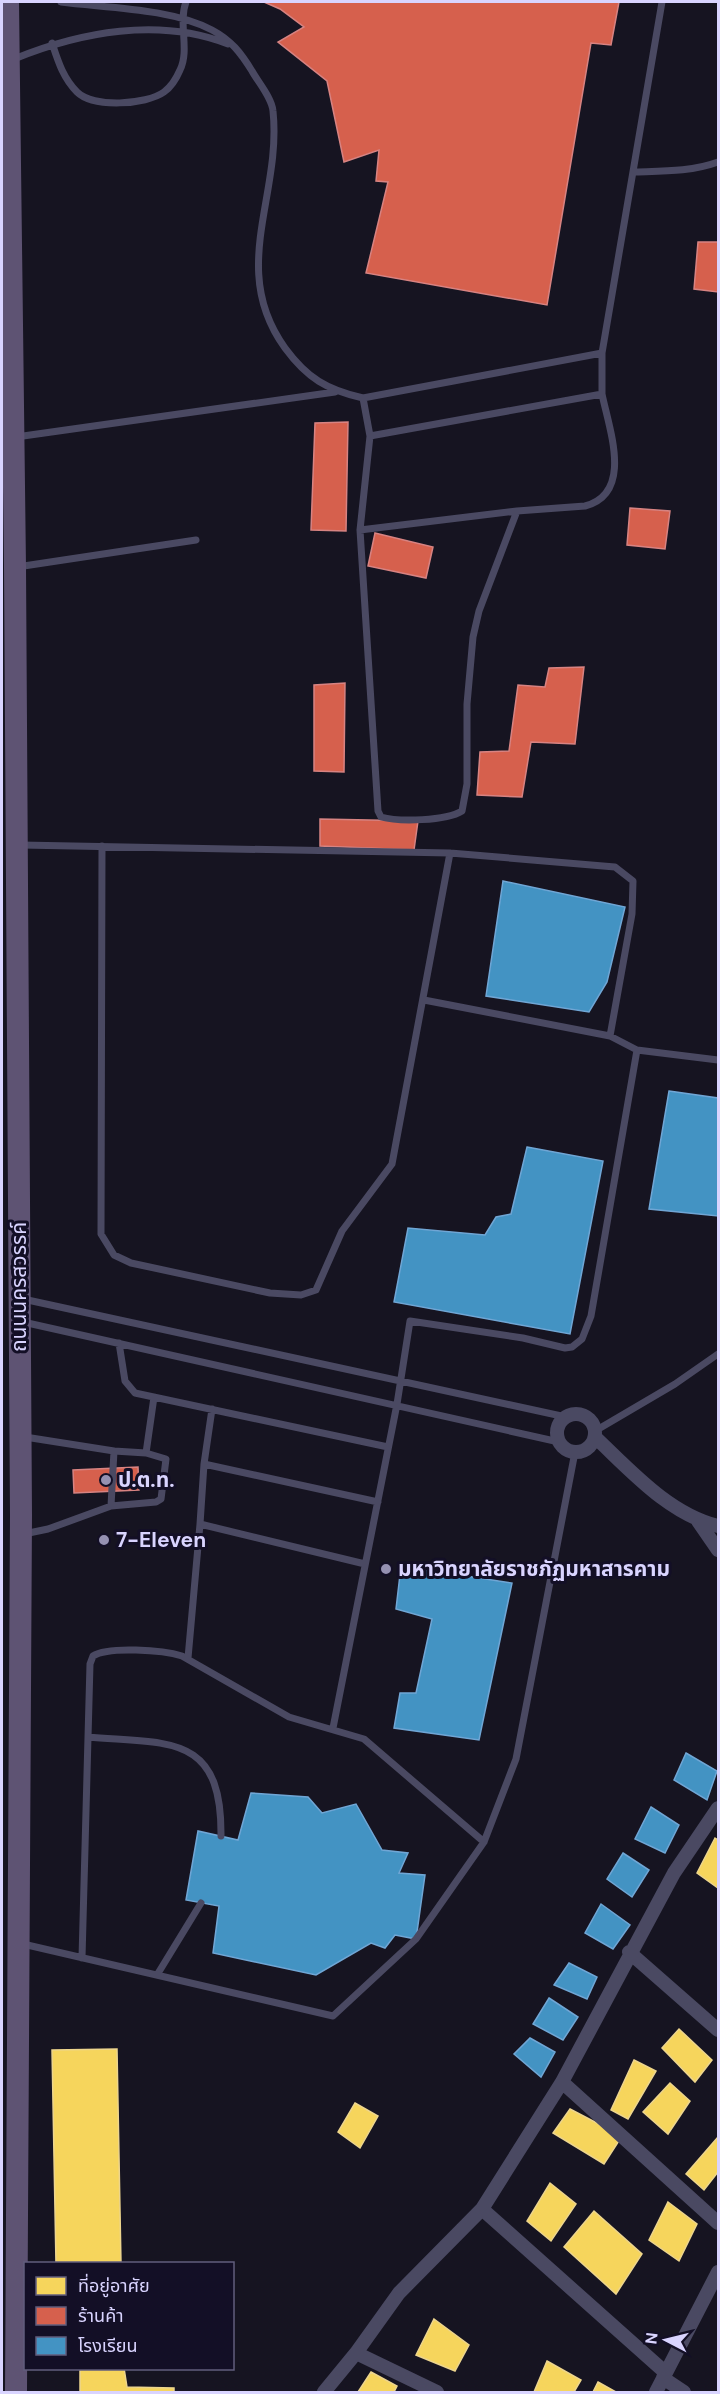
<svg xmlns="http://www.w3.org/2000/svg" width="720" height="2394" font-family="'DM Sans','Noto Sans Thai',sans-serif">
<rect width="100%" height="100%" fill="#161421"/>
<path fill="#f6d55c" stroke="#edd58d" stroke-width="1.5" d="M715,1838L718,1840V1888L697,1873Z
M679,2029L712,2060L695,2082L662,2048Z
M117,2049L121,2264H56L52,2050Z
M634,2060L656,2071L628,2119L611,2110Z
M670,2083L690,2101L668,2134L643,2112Z
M355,2103L378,2116L360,2148L338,2132Z
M570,2109L622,2136L604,2164L553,2133Z
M718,2137V2172L704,2190L686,2174Z
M550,2183L576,2204L551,2241L527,2221Z
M668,2202L697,2224L679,2261L649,2240Z
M594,2211L642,2254L616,2294L564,2247Z
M434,2319L469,2345L455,2371L416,2355Z
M547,2361L581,2380L574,2392H534Z
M80,2368H124L127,2387L174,2388V2392H80Z
M371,2372L397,2386L394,2392H358Z
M598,2382L616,2392H593Z"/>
<path fill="#d6604d" stroke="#d78382" stroke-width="1.5" d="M264,2H619L611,45L591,43L547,305L366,273L388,182L376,181L379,150L344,162L327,81L278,42L304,27L280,9Z
M698,242H718V292L694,289Z
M348,422L346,531L311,530L315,423Z
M630,508L670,511L665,549L627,545Z
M375,533L433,547L426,578L368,566Z
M584,667L575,744L531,742L522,797L477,795L480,752L509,751L518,685L545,687L549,668Z
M345,683L344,772L314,771V685Z
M320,819L418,821L414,850L320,846Z
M138,1467L139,1490L74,1493L73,1470Z"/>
<path fill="#4393c3" stroke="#70a6d5" stroke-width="1.5" d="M503,881L625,907L607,982L589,1012L486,996Z
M669,1091L718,1098V1216L649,1209Z
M527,1147L603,1161L570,1334L394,1302L408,1228L485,1235L496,1217L511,1214Z
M401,1566L512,1583L479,1740L394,1728L400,1693H416L432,1619L396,1609Z
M686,1753L717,1771L707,1800L674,1780Z
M251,1793L308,1797L322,1813L356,1804L382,1850L408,1853L399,1873L425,1875L416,1939L395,1935L385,1948L371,1943L316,1975L213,1953L219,1906L186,1900L198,1831L238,1840Z
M651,1807L679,1825L665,1853L635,1839Z
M623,1853L649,1870L632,1897L607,1879Z
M601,1904L630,1925L613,1949L585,1933Z
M569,1963L597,1977L587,1999L554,1985Z
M549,1998L578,2017L563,2040L533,2024Z
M530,2038L555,2052L541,2077L514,2054Z"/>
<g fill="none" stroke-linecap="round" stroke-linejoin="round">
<path stroke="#4a4962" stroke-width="7" d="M61,2C107,8 170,8 212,30C231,40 241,53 252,71C258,82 272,98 273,111C282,196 228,269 285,348C307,378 327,390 363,398L602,353L662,2
M52,43C58,61 63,78 77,92C93,108 146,105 164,92C171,87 177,77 180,70C190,50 178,23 186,2
M14,59C80,32 159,17 228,44
M633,172C661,171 691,172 718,162
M602,353V394
M363,398L370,436L360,530L378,811L381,817C399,822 446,821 462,811L467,784V704L473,637L479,611L517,511
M16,437L335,392
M360,530L517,511L585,506C634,493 609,429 602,394L370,436
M17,567L196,540
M21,845L450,853L615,867L633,881L632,914L610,1036
M102,846L101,1234L114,1255L131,1263L270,1293L301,1295L316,1290L342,1231L392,1164L450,853
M424,1000L610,1036L637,1050L718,1060
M23,1299L566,1417
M23,1322L559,1442
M119,1343L125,1381L135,1393L388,1447
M212,1409L204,1464L378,1502
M595,1431L675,1384L718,1354
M114,1451L146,1453
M111,1506L156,1502L161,1499L166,1459L146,1453L154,1397
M200,1524L204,1464
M24,1534L48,1529L111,1506L114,1451L25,1437
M188,1658L200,1524L365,1564
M333,1728L397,1404L410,1321L523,1338L565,1348L572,1347L582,1339L591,1316L637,1050
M88,1737C169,1744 222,1733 221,1836
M23,1944L333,2016L416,1939L484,1842L516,1759L575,1452
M82,1958L90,1664L93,1656C108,1646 163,1650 182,1656L289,1717L364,1739L484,1842
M157,1975L201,1903"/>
<path stroke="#4a4962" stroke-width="14" d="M557 1433a19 19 0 1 1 38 0a19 19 0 1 1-38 0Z
M595,1437C631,1471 669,1514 718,1526
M698,1521L718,1550
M629,1952L718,2030
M562,2082L718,2223
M482,2209L666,2373
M356,2353L399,2293L482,2209L562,2082L674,1873L718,1808
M663,2378L684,2392
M324,2392L356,2353L437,2392
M656,2392L718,2272"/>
<path stroke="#5e5373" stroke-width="22" d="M8,2L15,567L21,1515L16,2392"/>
</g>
<g fill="#9591b1" stroke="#130f26" stroke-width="2">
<circle cx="106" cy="1480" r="6"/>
<circle cx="104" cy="1540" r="6"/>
<circle cx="386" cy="1569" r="6"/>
</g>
<g text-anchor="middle" stroke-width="6" stroke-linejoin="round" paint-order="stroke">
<g font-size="21" fill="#d9d4ff" stroke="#130f26">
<text transform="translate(19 1287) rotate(-90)" y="7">ถนนนครสวรรค์</text>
</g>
<g font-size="21" font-weight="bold" fill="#d9d4ff" stroke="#130f26" text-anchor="start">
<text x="118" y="1487">ป.ต.ท.</text>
<text x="116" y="1547">7-Eleven</text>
<text x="398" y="1576">มหาวิทยาลัยราชภัฏมหาสารคาม</text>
</g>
</g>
<rect width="720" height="2394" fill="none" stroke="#d9d4ff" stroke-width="6"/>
<rect x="24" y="2262" width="210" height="108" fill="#130f26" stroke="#625e7d" stroke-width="1.5"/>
<rect x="36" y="2277" width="30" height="18" fill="#f6d55c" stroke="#625e7d" stroke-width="1.5"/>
<text x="78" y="2292" font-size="18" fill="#d9d4ff">ที่อยู่อาศัย</text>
<rect x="36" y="2307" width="30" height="18" fill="#d6604d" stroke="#625e7d" stroke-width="1.5"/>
<text x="78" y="2322" font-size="18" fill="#d9d4ff">ร้านค้า</text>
<rect x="36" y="2337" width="30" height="18" fill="#4393c3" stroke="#625e7d" stroke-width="1.5"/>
<text x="78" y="2352" font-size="18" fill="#d9d4ff">โรงเรียน</text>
<g transform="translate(666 2340) rotate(277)" stroke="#130f26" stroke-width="4.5" paint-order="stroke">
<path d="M0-4.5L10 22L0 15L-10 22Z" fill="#d9d4ff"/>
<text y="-9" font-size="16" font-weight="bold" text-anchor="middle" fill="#d9d4ff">N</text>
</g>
</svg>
